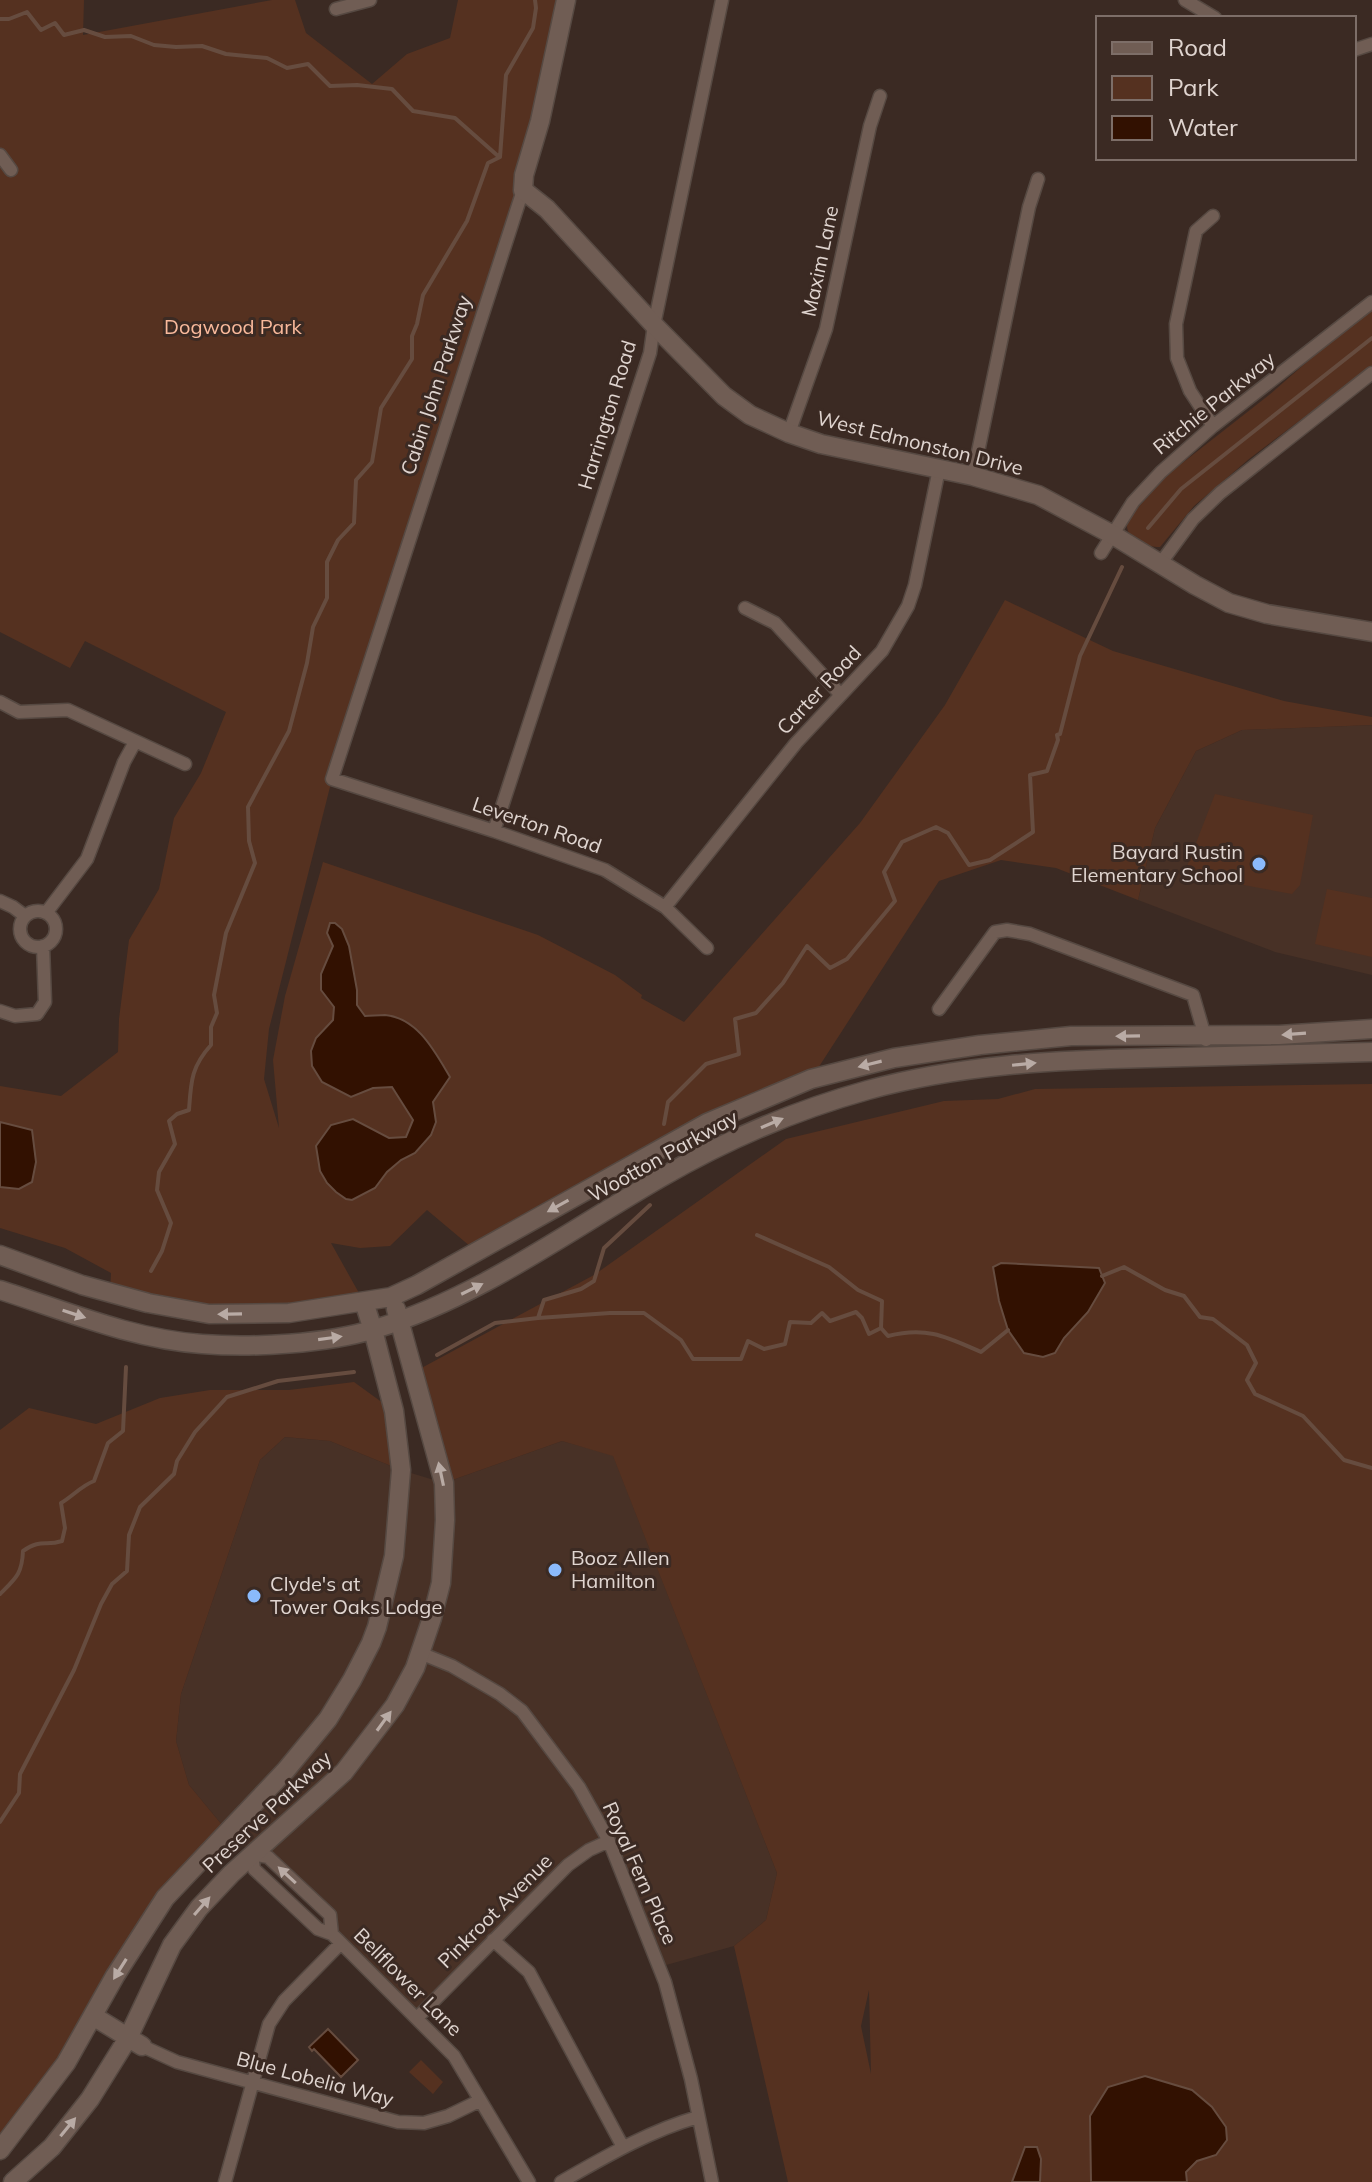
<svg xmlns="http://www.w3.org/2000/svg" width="1372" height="2182" font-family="Mulish,sans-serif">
<rect width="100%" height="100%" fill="#3b2a23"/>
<path fill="#483126" d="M1372,725V975L1275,952L1138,900L1155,828L1196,751L1242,730Z
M285,1437L330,1441L401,1470L444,1483L562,1441L613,1455L777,1873L766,1920L734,1946L659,1967L609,1842L589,1850L417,2018L332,1934L330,1914L268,1857L252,1854L227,1831L189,1785L176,1741L181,1694L260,1460Z"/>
<path fill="#553120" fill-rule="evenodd" d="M0,0H84L83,35L272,0H295L306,33L372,84L407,54L450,38L458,0H566L540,121L332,779L269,1029L264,1079L279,1128L273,1060L285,996L323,862L538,935L615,975L642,995L641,998L684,1022L860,823L945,705L1005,600L1113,651L1284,701L1372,717V725L1242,730L1196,751L1155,828L1138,900L1056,868L1001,860L939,881L811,1079L477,1252L427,1210L390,1246L360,1248L331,1243L364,1302L209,1314L110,1293L111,1273L65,1248L0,1228V1086L61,1096L118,1052L119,1019L129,940L159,889L174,818L201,773L226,712L85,641L70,668L0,632Z
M1372,307V366L1249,459L1194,506L1160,547C1144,547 1122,538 1128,519L1167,475L1269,395L1349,325Z
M1215,794L1313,815L1300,885L1292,894L1184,874Z
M1327,889L1372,898V957L1315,944Z
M1372,1084V2182H788L734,1946L766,1920L777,1873L613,1456L562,1441L444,1483L414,1372L594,1275L786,1139L944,1101L998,1099L1035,1089ZM869,1990L871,2074L861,2026Z
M354,1382L394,1411L401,1470L330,1441L285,1437L260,1460L181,1694L176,1741L189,1785L227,1831L197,1862L0,2150V1430L29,1408L96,1424L160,1398L210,1390H289Z
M421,2060L443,2082L433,2094L409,2072Z"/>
<path fill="#321101" stroke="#664c3f" stroke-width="2" d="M330,923H335L342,929L349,946L357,990V1005L365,1016C371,1016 378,1015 385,1015C418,1018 435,1052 450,1077L433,1102L436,1122L431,1135L415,1153L401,1160L387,1172L375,1188L352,1200L346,1199L336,1192L327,1183L320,1171L316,1146L331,1125L353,1119L389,1138L406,1137L413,1120L392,1087L373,1088L351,1097L322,1082L312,1066L311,1051L316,1038L333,1020L334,1007L321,990V974L333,946L327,933Z
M0,1122L32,1130L36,1162L32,1182L19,1189L0,1187Z
M1001,1263L1099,1268L1105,1283L1088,1312L1064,1338L1055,1353L1043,1357L1024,1353L1008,1330L999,1301L993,1267Z
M328,2029L358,2060L341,2077L314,2049L312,2051L309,2047Z
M1145,2076L1192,2090L1212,2107L1226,2127L1227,2140L1216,2155L1197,2161L1186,2172L1187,2182H1091L1090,2116L1108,2087Z
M1025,2147H1037L1041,2159L1040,2182H1012Z"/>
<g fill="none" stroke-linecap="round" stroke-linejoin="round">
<path stroke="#664c3f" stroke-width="4" d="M0,19H9L27,12L41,30L55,23L64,35L84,30L105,37L131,36L154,45L176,47L202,46L226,54L267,58L287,68L308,64L330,86L357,85L392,89L413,111L455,118L498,156
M1148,528L1181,489L1372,338
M664,1124L668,1102L706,1064L739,1054L735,1019L756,1013L783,983L807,946L830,968L847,959L895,901L884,872L902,842L936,827L948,833L969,865L990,860L1033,832L1030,775L1047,771L1058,740L1057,735L1060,734L1080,656L1122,567
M757,1235L829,1267L858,1290L882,1301L881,1328L888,1336C927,1326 947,1337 981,1352L1008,1330
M151,1271L162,1251L171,1223L157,1190L159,1172L175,1144L169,1121L177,1114L189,1110C191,1082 191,1067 211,1045V1027L217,1013L214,995L226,933L255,863L249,841L248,807L289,731L307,663L313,627L327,598V562L338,540L354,523L356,480L372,462L381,408L412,359V336L417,324L423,295L467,221L488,163L500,157L506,75L533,28L536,8L535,0
M1102,1276L1124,1267L1165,1290L1184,1296L1200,1317L1213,1319L1247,1345L1256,1363L1247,1380L1255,1394L1303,1416L1344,1460L1372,1468
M538,1318L610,1313H644L681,1340L693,1359H741L748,1341L764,1349L785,1344L790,1322L811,1323L822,1313L830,1321L856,1312L862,1318L869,1334L881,1328
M437,1355L495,1323L538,1318L544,1300L581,1289L594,1281L604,1248L650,1205
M0,1594C16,1578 22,1574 23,1551C42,1538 45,1547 62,1541L65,1528L61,1503C73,1496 81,1486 94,1481L108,1443L123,1431L126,1367
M0,1822L19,1793L20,1774L74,1670L101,1604L112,1584L127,1571L129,1535L140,1507L174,1474L177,1461L195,1432L227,1397L278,1381L354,1372"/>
<g stroke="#564942" stroke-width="15">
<path id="street" d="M1185,0L1215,18
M336,9L370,0
M1354,50L1372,44
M0,155L11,170
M523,190L332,779L494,831L605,870L665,907L707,948
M1213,426L1190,391L1177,358L1176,324L1196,231L1213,216
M789,433L826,329L870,126L880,96
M973,476L1029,207L1038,179
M1101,553L1133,502L1161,472L1213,426L1372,302
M1160,564L1193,519L1220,493L1372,373
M745,608L775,623L840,694
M0,702L19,712L68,710L185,764
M494,831L650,353L654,325L722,0
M0,901L13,907L25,916
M665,907L796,743L882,651L908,606L915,585L939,469
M20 929a18 18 0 1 1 36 0a18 18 0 1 1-36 0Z
M46,913L87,859L124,762L135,742
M939,1009L995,932L1007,930L1030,934L1193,995L1206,1040
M0,1011L15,1016L37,1014L45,1002L43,946
M420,1653L452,1666L500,1694L522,1711L579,1787L609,1841L665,1982L691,2079L712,2182
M332,1934L330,1915L268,1857L252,1854L254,1869L318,1929L332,1934L454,2056L529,2182
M493,1940L529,1972L623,2147
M417,2018L568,1865L589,1850L609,1841
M142,2046L177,2062L398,2122L424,2123L448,2116L479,2101
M225,2182L269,2024L284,2001L341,1943
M561,2182C605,2157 649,2131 698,2117"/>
</g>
<g stroke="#564942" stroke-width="21">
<path id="secondary" d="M566,0L540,121L524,175L523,190L547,209L654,325L724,396L750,415L789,433L821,444L973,476L1038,495L1113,535L1195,585L1229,603L1267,614L1372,632
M0,1255L82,1285L148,1303L209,1314L289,1313L391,1297L417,1285L707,1123L811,1079L894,1058L980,1045L1071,1036L1279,1035L1372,1029
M0,1290C66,1311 132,1339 202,1344C253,1348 326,1344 375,1329C480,1297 568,1231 662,1177C726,1140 796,1110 868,1090C959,1065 1053,1060 1148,1058C1222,1056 1297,1054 1372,1052
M93,2016L142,2046
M0,2150L66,2063L115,1976L165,1898L286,1770L328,1719L352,1680L371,1643L377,1627L394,1556L401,1470L394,1411L373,1330L364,1302
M13,2182L52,2147L90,2099L128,2038L172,1945L199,1908L231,1874L344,1772L395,1705L415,1668L432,1618L441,1583L445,1520L444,1483L396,1309"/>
</g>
<use href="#street" stroke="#705d54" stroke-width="12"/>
<use href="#secondary" stroke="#705d54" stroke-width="18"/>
</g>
<defs><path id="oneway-solid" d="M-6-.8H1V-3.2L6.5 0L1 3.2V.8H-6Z" transform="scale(2)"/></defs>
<g fill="#b9aba5">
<use href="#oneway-solid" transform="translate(1294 1034) rotate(176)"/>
<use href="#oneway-solid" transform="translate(1128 1036) rotate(179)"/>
<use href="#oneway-solid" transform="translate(870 1064) rotate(166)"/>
<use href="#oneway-solid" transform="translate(1024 1064) rotate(-6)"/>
<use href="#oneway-solid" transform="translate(772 1123) rotate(-23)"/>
<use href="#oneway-solid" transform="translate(558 1206) rotate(151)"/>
<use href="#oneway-solid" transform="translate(472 1289) rotate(-26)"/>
<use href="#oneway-solid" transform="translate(74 1314) rotate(18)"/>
<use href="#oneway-solid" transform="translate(230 1314) rotate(179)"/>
<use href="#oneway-solid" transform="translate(330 1338) rotate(-8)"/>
<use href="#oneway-solid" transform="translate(441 1474) rotate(-102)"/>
<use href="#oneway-solid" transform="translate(384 1721) rotate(-54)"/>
<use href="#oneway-solid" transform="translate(287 1875) rotate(-137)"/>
<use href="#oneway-solid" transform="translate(202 1906) rotate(-49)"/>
<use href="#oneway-solid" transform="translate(120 1969) rotate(122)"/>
<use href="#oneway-solid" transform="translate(68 2127) rotate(-51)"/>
</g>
<g fill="#8abafc" stroke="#3b2a23" stroke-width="3">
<circle cx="1259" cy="864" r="8"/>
<circle cx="555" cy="1570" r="8"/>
<circle cx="254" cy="1596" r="8"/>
</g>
<g text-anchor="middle" stroke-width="6" stroke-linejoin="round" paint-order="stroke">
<g font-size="20" fill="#e0d5d0" stroke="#3b2a23">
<text transform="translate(820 261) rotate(-78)" y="7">Maxim Lane</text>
<text transform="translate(436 385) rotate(-72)" y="7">Cabin John Parkway</text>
<text transform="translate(1214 403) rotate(-39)" y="7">Ritchie Parkway</text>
<text transform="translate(607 415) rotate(-73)" y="7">Harrington Road</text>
<text transform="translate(920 443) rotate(14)" y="7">West Edmonston Drive</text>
<text transform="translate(819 690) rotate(-47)" y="7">Carter Road</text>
<text transform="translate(537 825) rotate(19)" y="7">Leverton Road</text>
<text transform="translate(663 1156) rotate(-29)" y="7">Wootton Parkway</text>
<text transform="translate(267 1812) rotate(-43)" y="7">Preserve Parkway</text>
<text transform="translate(640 1873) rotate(66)" y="7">Royal Fern Place</text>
<text transform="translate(495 1911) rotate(-45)" y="7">Pinkroot Avenue</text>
<text transform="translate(408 1982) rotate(45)" y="7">Bellflower Lane</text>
<text transform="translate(315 2079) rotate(15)" y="7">Blue Lobelia Way</text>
</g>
<g font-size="20" fill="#f9b99b" stroke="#3b2a23">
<text x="233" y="334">Dogwood Park</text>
</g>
<g font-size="20" fill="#e0d5d0" stroke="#3b2a23" text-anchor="start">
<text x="1243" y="859" text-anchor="end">Bayard Rustin<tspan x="1243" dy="23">Elementary School</tspan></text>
<text x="571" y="1565">Booz Allen<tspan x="571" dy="23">Hamilton</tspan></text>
<text x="270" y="1591">Clyde's at<tspan x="270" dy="23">Tower Oaks Lodge</tspan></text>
</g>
</g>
<rect x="1096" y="16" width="260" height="144" fill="#3b2a23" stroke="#7d6e68" stroke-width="2"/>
<rect x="1112" y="42" width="40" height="12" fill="#705d54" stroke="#7d6e68" stroke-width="2"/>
<text x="1168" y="56" font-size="24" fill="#e0d5d0">Road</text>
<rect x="1112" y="76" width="40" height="24" fill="#553120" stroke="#7d6e68" stroke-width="2"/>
<text x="1168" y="96" font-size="24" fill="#e0d5d0">Park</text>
<rect x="1112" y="116" width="40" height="24" fill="#321101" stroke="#7d6e68" stroke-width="2"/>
<text x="1168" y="136" font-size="24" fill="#e0d5d0">Water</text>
</svg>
